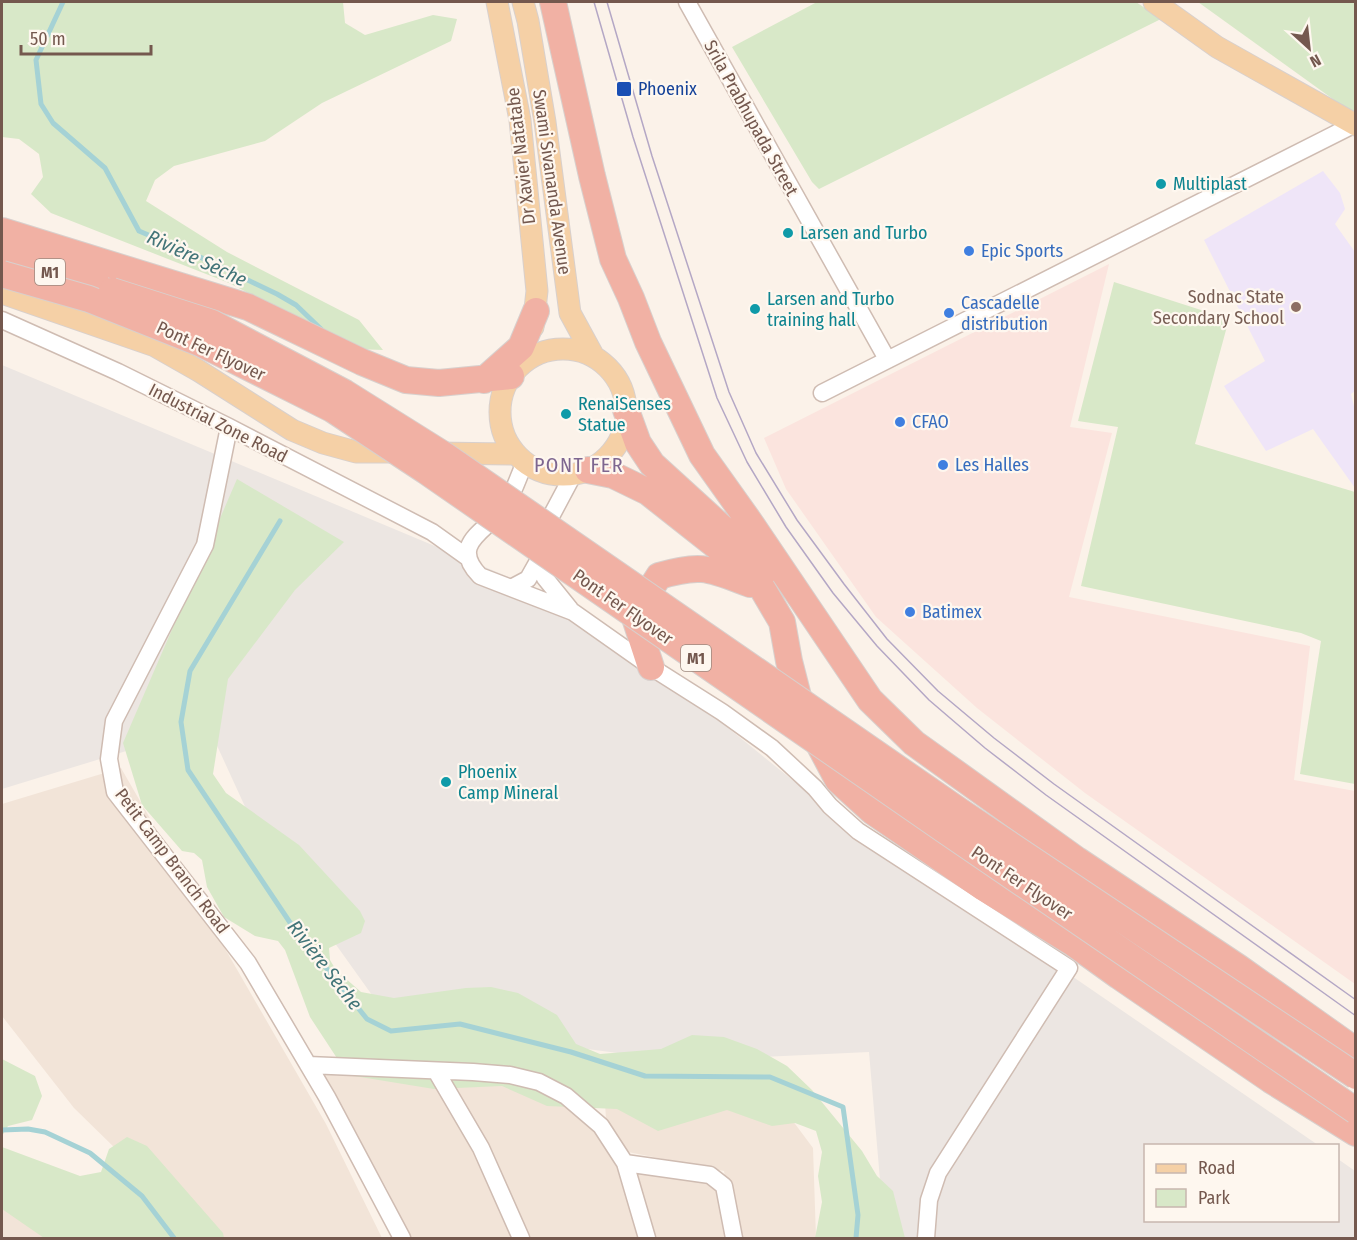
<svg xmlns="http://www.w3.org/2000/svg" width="1357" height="1240" font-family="'Fira Sans Condensed',sans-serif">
<rect width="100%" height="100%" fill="#fbf2e9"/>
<path fill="#f2e4d8" d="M121,768L326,1124L382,1238H207L74,1108L2,1016V804Z
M320,1073L432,1076L478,1154L516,1238H410L387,1189Z
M445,1077H508L561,1099L597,1130L617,1167L638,1238H525Z
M604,1087L778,1101L813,1148L816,1238H735L724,1171L628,1152L606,1119Z
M2,1167L109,1238H2Z
M636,1171L706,1180L718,1194L725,1238H656L634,1177Z"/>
<path fill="#fbe4de" d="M1109,264L1070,427L1112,433L1069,597L1310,646L1294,780L1355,791V984L1085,793L977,708L876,617L786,489L764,438Z"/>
<path fill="#ece6e2" d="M2,365L576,605L827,808L1318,1145L1146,1146V1220H1338V1159L1355,1171V1238H885L869,1052L678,1061L392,1023L259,837L208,726L2,789Z"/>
<path fill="#efe5f8" d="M1323,171L1340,193L1345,209L1335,224L1355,252L1356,390L1351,394L1356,415L1355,488L1313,429L1266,451L1224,386L1265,361L1204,240Z"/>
<path fill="#d8e8c8" d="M2,2H343L345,23L365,35L433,15L457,19L451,41L322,103L265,141L174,166L155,180L146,201L227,252L359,320L383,350L357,349L229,283L51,213L31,194L43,177L39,154L19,139L2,137Z
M817,2H1136L1161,19L819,189L812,182L732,47Z
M1198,2H1355V115Z
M1114,282L1229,319L1195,444L1355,492V784L1300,774L1321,641L1301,633L1081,586L1118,427L1078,421Z
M237,479L344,542L295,590L228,679L213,774L226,793L299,845L360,911L365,921L361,933L329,948L330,960L336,970L361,992L394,998L466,988L491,987L518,993L557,1015L576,1044L600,1054L661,1049L692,1035L724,1037L757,1049L787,1066L812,1090L862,1151L877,1176L893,1191L905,1238H815L822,1202L818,1176L822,1152L816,1131L795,1123L772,1126L727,1110L658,1131L617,1109L547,1106L502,1086L434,1089L348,1075L310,1017L285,950L278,941L255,936L224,917L207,887L202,860L194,853L182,851L142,805L123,743Z
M2,1059L35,1076L42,1096L32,1120L8,1126L2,1136Z
M127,1137L147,1146L223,1233L224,1238H44L2,1209V1147L80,1176L101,1172L109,1149Z"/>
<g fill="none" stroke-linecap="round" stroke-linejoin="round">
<path stroke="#a5d2d5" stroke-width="5" d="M63,2L36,60L41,104L53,123L105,168L139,231L200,257L277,294L296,305L322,330
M280,521L190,671L181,722L188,770L291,924L367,1019L391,1031L460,1024L571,1052L645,1076L770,1077L843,1107L858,1215L856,1238
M2,1130L28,1129L45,1132L90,1153L142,1196L174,1238"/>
<g stroke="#cfbcb2" stroke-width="19">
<path id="minor" d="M687,2L887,359
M2,320L118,372L229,427L432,532L467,557
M822,393L1355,124
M229,427L205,545L114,721L109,759L115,792L248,963L327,1097L402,1238
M525,462C519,475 512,498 503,509C485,532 449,544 480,576L573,612L651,667L722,712L772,748L815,788L830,806L858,831L1069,968L938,1173L929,1200L926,1238
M537,563L545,578L570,609
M513,587L528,579L537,563L548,522L573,475
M308,1065L473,1072L510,1075L539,1082L566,1096L601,1126L625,1163L647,1238
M436,1071L481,1148L521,1238
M625,1163L710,1175L724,1186L734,1238"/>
</g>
<g stroke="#d8d0cd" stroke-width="23">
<path id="major" d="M497,2L520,120L537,291L533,327
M523,2L528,21L545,122L570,313L594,357
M1154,2L1217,47L1356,125
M2,293L155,346L199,371L292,430L323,443L356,452H401
M500 412a63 63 0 1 1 126 0a63 63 0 1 1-126 0Z
M435,453L515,454"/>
</g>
<g stroke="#d8d0cd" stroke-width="28">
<path id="highway" d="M553,2L592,176L613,259L631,298L648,342L702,455L749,521L870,700L914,743L1077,860L1239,968L1356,1051
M2,231L248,307L362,362L406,380L439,383L511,376
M2,257L98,286
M484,380L521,347L536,311
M626,410L638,443L652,464L721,527L743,544L766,570
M588,470L613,475L648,492L719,548L762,588L782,622L789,661L802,712L838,780L872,811L984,888L1073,943L1119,976L1271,1080L1356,1133
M651,667L634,615L659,576C702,563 710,569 750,584"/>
</g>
<use href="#minor" stroke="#fff" stroke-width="16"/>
<use href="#major" stroke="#f5d0a6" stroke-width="21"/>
<use href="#highway" stroke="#f1b1a4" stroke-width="26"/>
<path stroke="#b4a7c5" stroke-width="1.5" d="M594,2L633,137L717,398L747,462L786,527L833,593L877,646L929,700L985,748L1046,795L1356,1016
M607,2L652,156L729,392L756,453L797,520L844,584L887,639L938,691L994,738L1054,784L1356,1000"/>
<g stroke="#d8d0cd" stroke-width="28" stroke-linecap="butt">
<path id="highway-bridge" d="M2,274L89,299L202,344L332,409L426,471L943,829L1356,1111
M112,291L212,323L345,393L444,455L958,810L1356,1076"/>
</g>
<use href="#highway-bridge" stroke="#f1b1a4" stroke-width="26"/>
</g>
<rect fill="#1a4fb4" stroke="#fef7ef" stroke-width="2" x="616" y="81" width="16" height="16" rx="3"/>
<g fill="#0f9aa8" stroke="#fef7ef" stroke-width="2">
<circle cx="1161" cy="184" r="6"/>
<circle cx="788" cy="233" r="6"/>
<circle cx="755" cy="309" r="6"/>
<circle cx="566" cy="414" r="6"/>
<circle cx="446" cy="782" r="6"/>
</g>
<g fill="#3f7fe0" stroke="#fef7ef" stroke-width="2">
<circle cx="969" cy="251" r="6"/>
<circle cx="949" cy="313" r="6"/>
<circle cx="900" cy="422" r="6"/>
<circle cx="943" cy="465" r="6"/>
<circle cx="910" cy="612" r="6"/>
</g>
<circle fill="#8d6e63" stroke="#fef7ef" stroke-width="2" cx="1296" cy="307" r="6"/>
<g text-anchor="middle" stroke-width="4.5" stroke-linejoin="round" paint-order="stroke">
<g fill="#fef7ef" stroke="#9d887e" stroke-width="1.5">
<rect x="35" y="259" width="30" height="26" rx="4.5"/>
<rect x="681" y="645" width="30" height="26" rx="4.5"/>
</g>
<g font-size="16" font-weight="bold" fill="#74584e">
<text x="50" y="278">M1</text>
<text x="696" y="664">M1</text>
</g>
<g font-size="18" fill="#164399" stroke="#fef7ef" text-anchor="start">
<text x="638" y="95">Phoenix</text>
</g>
<g font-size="18" fill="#74584e" stroke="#fef7ef">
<text transform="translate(751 118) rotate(61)" y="6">Srila Prabhupada Street</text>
<text transform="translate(521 156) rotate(-97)" y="6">Dr Xavier Natatabe</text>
<text transform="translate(552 182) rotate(82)" y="6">Swami Sivananda Avenue</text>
<text transform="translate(211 351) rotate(25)" y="6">Pont Fer Flyover</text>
<text transform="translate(218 423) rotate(27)" y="6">Industrial Zone Road</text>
<text transform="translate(623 607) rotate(35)" y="6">Pont Fer Flyover</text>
<text transform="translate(172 861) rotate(53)" y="6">Petit Camp Branch Road</text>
<text transform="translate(1022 883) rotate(34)" y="6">Pont Fer Flyover</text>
</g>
<g font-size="18" fill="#0d838f" stroke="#fef7ef" text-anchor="start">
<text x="1173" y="190">Multiplast</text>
<text x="800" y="239">Larsen and Turbo</text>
<text x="767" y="305">Larsen and Turbo<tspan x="767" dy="21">training hall</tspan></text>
<text x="578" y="410">RenaiSenses<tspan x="578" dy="21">Statue</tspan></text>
<text x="458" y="778">Phoenix<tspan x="458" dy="21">Camp Mineral</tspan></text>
</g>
<g font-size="18" fill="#366cbe" stroke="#fef7ef" text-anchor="start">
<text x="981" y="257">Epic Sports</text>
<text x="961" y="309">Cascadelle<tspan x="961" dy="21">distribution</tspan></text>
<text x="912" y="428">CFAO</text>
<text x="955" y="471">Les Halles</text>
<text x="922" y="618">Batimex</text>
</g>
<g font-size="18" fill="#785e54" stroke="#fef7ef" text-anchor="end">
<text x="1284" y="303">Sodnac State<tspan x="1284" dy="21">Secondary School</tspan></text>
</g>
<g font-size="20" font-style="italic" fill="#427478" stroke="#fef7ef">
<text transform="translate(197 258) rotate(25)" y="7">Rivière Sèche</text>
<text transform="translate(325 965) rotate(52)" y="7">Rivière Sèche</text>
</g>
<g font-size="20" letter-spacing="1.5" fill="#7e6690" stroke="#fef7ef">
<text x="579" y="472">PONT FER</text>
</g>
</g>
<rect width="1357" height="1240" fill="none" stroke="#74584e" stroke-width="6"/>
<rect x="1144" y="1144" width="195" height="78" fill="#fef7ef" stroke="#c7b7af" stroke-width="1.5"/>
<rect x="1156" y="1164" width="30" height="9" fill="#f5d0a6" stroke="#c7b7af" stroke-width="1.5"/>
<text x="1198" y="1174" font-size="18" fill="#74584e">Road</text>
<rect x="1156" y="1189" width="30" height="18" fill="#d8e8c8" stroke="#c7b7af" stroke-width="1.5"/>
<text x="1198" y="1204" font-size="18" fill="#74584e">Park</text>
<g transform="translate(1309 48) rotate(153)" stroke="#fef7ef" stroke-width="4.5" paint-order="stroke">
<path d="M0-4.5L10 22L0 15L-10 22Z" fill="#74584e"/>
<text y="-9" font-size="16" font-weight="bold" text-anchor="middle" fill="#74584e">N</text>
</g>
<path d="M21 45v9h130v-9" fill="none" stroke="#74584e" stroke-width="3"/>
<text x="30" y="45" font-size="18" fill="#74584e" stroke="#fef7ef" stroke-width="4.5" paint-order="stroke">50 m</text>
</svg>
